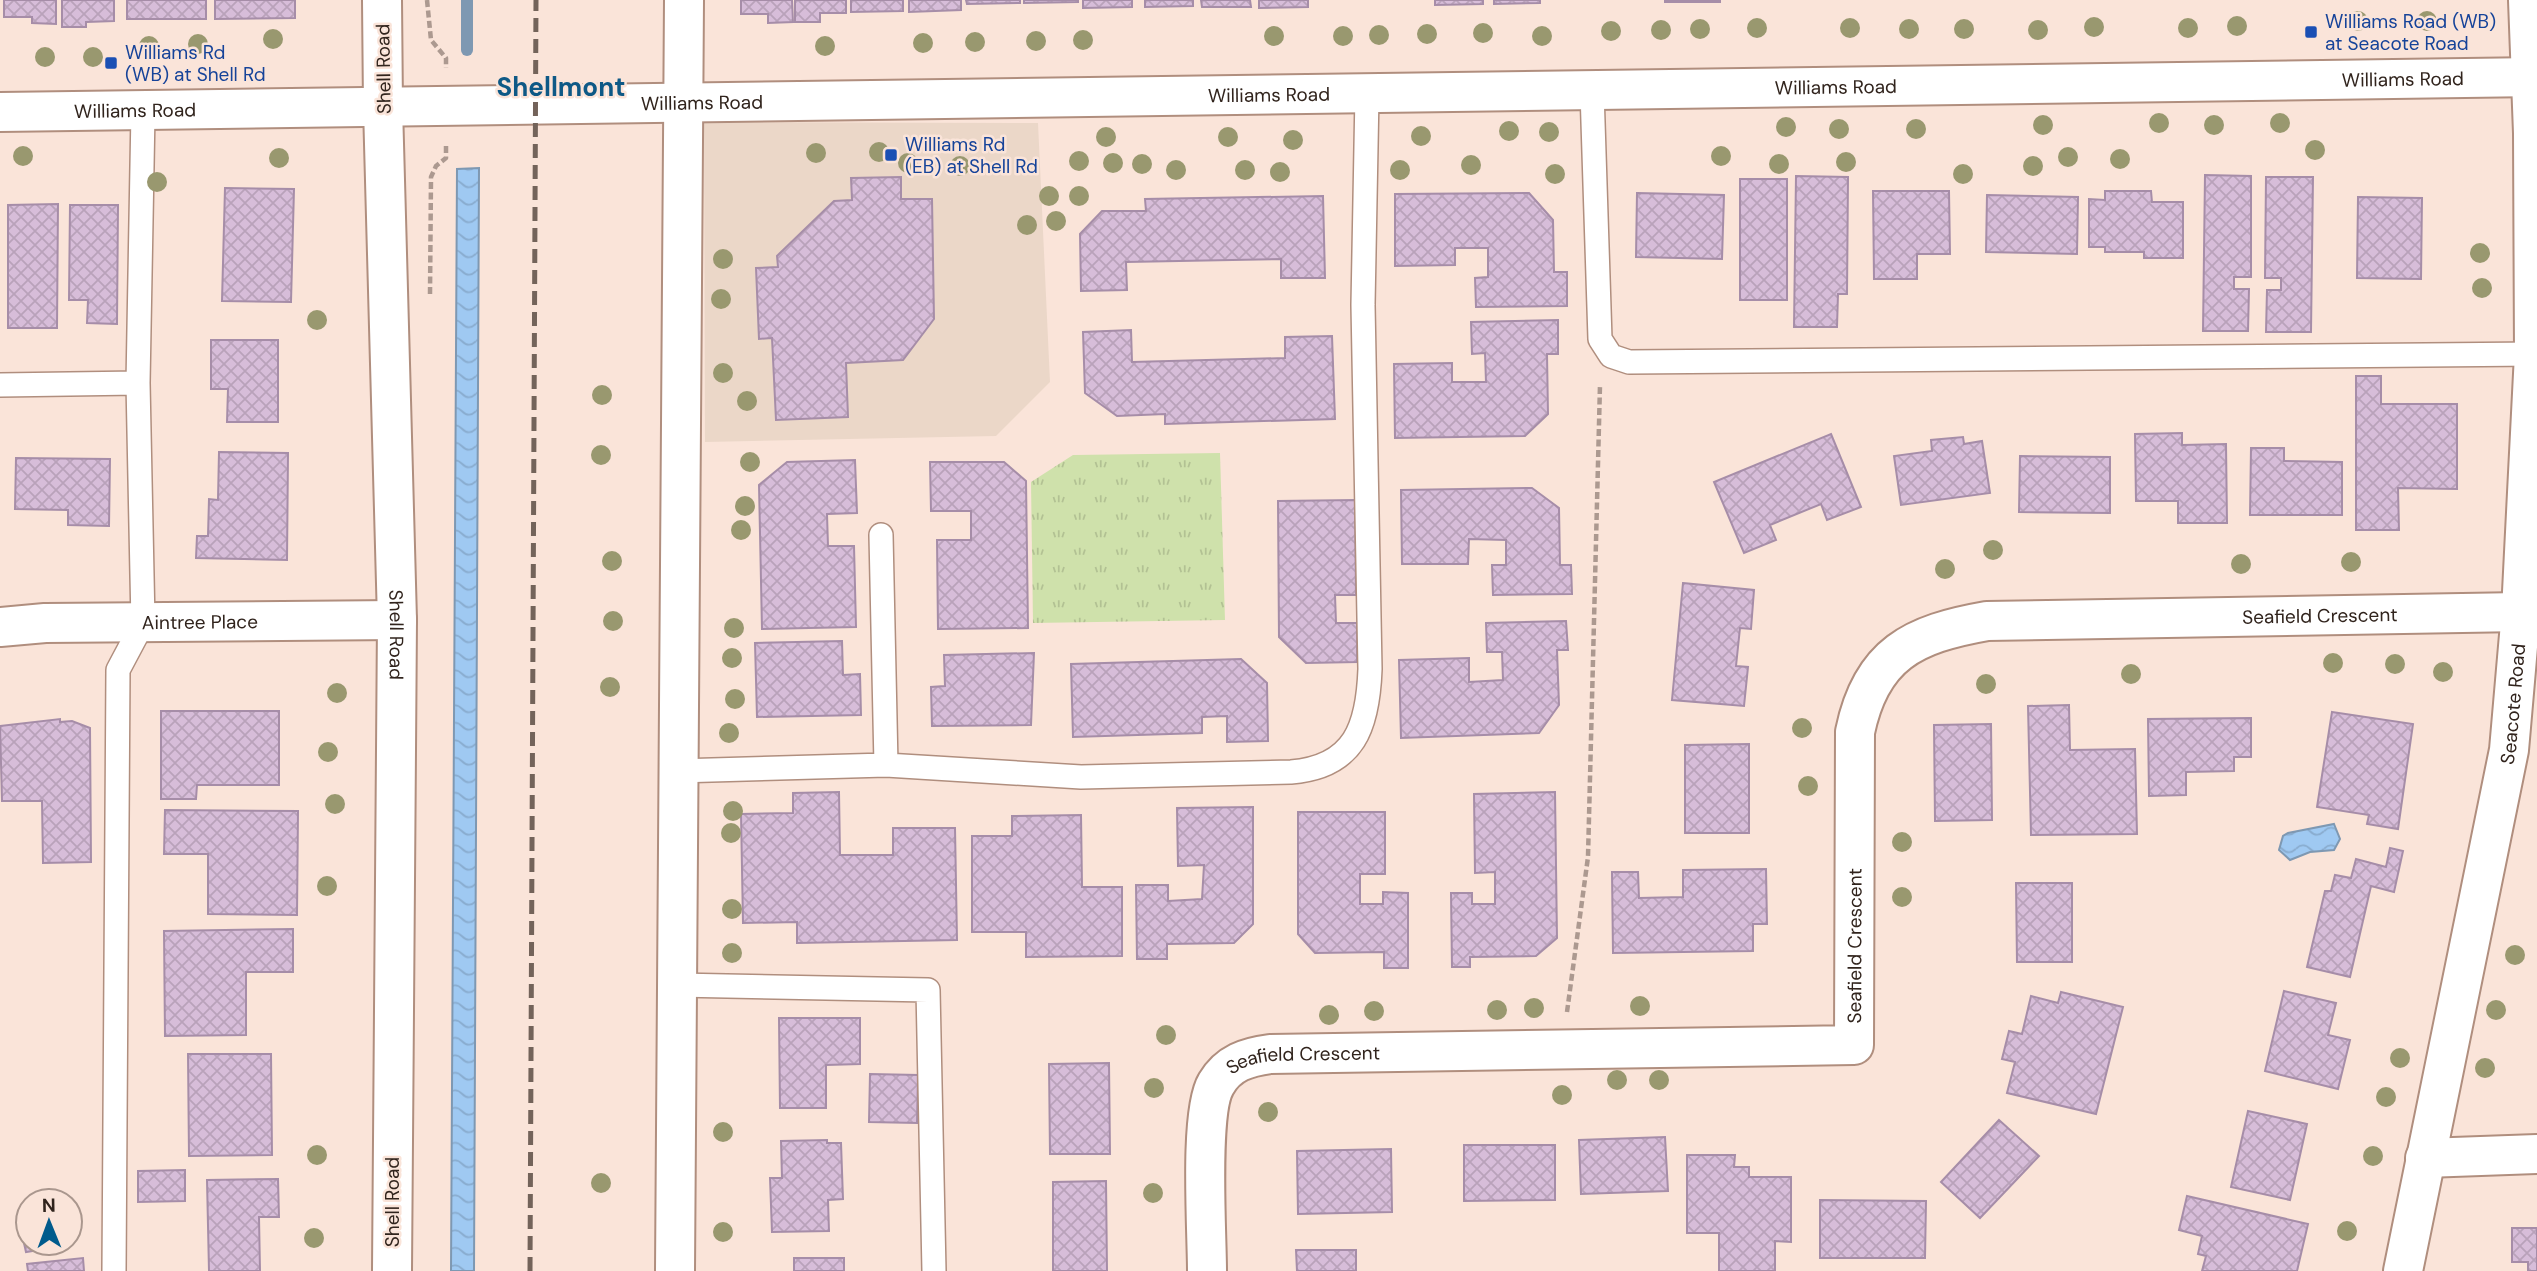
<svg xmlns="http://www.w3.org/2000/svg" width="2537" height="1271" font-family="'DM Sans',sans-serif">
<defs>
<pattern id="park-tufts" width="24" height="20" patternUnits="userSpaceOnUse" patternTransform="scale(1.75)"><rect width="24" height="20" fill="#cfe1ab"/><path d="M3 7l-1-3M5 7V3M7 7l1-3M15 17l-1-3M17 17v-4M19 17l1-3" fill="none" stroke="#b2c193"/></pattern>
<pattern id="water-waves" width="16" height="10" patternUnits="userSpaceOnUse" patternTransform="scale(1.75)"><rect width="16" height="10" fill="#9fc9f2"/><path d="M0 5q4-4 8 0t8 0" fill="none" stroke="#89accf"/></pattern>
<pattern id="building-cross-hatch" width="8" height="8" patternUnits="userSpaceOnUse" patternTransform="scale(1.75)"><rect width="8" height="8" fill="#d7bdd9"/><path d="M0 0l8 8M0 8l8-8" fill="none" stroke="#b9a2ba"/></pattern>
</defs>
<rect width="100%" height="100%" fill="#fae4d9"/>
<path fill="#ebd7c8" d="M704,122L1038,123L1050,382L996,436L705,442Z"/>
<path fill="url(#park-tufts)" d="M1220,453L1225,620L1033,623L1031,482L1073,455Z"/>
<path fill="url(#water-waves)" stroke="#7e98b2" stroke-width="2" d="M479,168L474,1271H451L457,169Z
M2334,824L2340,839L2334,850L2310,852L2290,860L2279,850L2283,836L2288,833Z"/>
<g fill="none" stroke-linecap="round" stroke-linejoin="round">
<path stroke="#7e98b2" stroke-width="12" d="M467,50V0"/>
</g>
<path fill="url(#building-cross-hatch)" stroke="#a68da8" stroke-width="2" d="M4,0H56V24L32,23V17H4Z
M62,0H114V21L86,22V27H62Z
M127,0H206V19H127Z
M215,0H295V18L215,19Z
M741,0H792L793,22L768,23V14H741Z
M795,0H846V13H820V22H795Z
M851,0H903V11L851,12Z
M909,0H961V10L909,12Z
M966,0H1020V3L967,4Z
M1024,0H1078V2L1024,3Z
M1083,0H1132V7L1083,8Z
M1145,0H1193V6L1145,7Z
M1201,0H1250L1251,7H1202Z
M1259,0H1308V7L1259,8Z
M1435,0H1483V4L1435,5Z
M1494,0H1540V3L1494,4Z
M1665,0H1720V2H1665Z
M2205,175L2251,176V277H2234V289H2249L2248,331H2203Z
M1796,176L1848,177L1847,294H1838L1837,327H1794Z
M901,177V199H932L934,319L903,360L846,363L848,417L776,420L772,338L759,339L756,268L778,267L777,256L834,201L852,200L851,178Z
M2266,177H2313L2311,332H2266L2267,290H2281V278H2265Z
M1740,179H1787V300H1740Z
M225,188L294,189L291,302L222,301Z
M1873,191H1949L1950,254H1917V279H1874Z
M2105,191H2151L2152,202H2183V258H2144V252H2105V247H2089V199L2105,200Z
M1529,193L1553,220L1554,272H1567V306L1476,307L1475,278L1488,277V248H1455V265L1395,266V194Z
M1637,193L1724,195L1722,259L1636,257Z
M1987,195L2078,197L2077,254L1986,252Z
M1323,196L1325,278H1281V259L1126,262L1127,290L1081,291L1080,234L1102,211H1146L1145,199Z
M2358,197L2422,198L2421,279L2357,278Z
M58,204L57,328H8V205Z
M70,205H118L117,324L87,323L88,300H69Z
M1558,320V354H1547L1548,414L1525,436L1395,438L1394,364L1452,363V382H1486L1485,353L1472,354L1471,322Z
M1131,330L1132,362L1285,358V337L1332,336L1335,419L1165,424V414L1117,416L1085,393L1083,332Z
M211,340H278V422H227L228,389H211Z
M2356,376H2381V404H2457V489L2398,488L2399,530H2356Z
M2182,433V445L2226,444L2227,523H2178V501H2136L2135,434Z
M1831,434L1861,507L1827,520L1821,504L1770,525L1776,540L1744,553L1714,482Z
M1963,437L1964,444L1982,441L1990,493L1901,505L1894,456L1932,451L1931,440Z
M2251,448H2284V461L2342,462V515H2250Z
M219,452L288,453L287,560L196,558L197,536H208L209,499L218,500Z
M2020,456L2110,457V513L2019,512Z
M16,458L110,459L109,526L68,525V510L15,509Z
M855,460L857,513L827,514L828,546H854L856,627L762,629L759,485L787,462Z
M930,462H1004L1026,481L1028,628L938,629L937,540H971V511H931Z
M1532,488L1559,508L1560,565H1571L1572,594L1493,595L1492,565H1506V540L1469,539L1468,564H1402L1401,490Z
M1355,500L1356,595H1335L1336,623H1357V662L1306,663L1279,637L1278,501Z
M1683,583L1754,590L1751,629L1740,628L1736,666L1748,667L1744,706L1672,700Z
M1566,621L1568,650H1557L1559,705L1539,733L1401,738L1399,660L1469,658V682L1503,680L1502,652H1487L1486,623Z
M842,641L843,675L860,674L861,715L757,717L755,643Z
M1034,653L1031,725L932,726L931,687L945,686L944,655Z
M1241,659L1267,683L1268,741L1227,742V716L1202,717V733L1073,737L1071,664Z
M2069,705L2070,750L2135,749L2137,834L2031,835L2028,706Z
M161,711H279V785H197L196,799H161Z
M2332,712L2413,724L2398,829L2367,824L2369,815L2317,807Z
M2251,718V757H2234V771L2186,772V795L2149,796L2148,719Z
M60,719V722L72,721L90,728L91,862L43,863L42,801H2L0,726Z
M1991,724L1992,820L1935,821L1934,725Z
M1749,744V833H1685V745Z
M839,792L840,855H893V828H955L957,940L797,943V922L743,923L741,814L793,813V793Z
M1555,792L1557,938L1536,956L1470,957V967H1452L1451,893H1472V904H1495V872L1475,873L1474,794Z
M1253,807V924L1234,943L1167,944V959H1137L1136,885H1168V901L1202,899L1204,865L1178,866L1177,808Z
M165,810L298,811L297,915L208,914V854H164Z
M1298,812H1385V874H1360V904H1383V892L1408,893V968H1384V952L1315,953L1298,934Z
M1081,815L1082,887H1122V956L1026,957V932H972V836H1012V816Z
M2390,848L2403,851L2394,892L2371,886L2350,977L2307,967L2325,891H2331L2335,875L2351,878L2356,859L2386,867Z
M1766,869L1767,924H1753V951L1613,953L1612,872H1638L1639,898L1683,897V870Z
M2016,883H2072V962H2017Z
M293,929V972H246V1035L165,1036L164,931Z
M2284,991L2336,1003L2328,1035L2350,1040L2338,1089L2265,1071Z
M2061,992L2123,1007L2096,1114L2007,1093L2015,1062L2002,1059L2009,1031L2022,1034L2031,996L2058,1003Z
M779,1018H860V1064L826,1065V1108H780Z
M188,1054H271L272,1155L189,1156Z
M1109,1063L1110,1154H1050L1049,1064Z
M870,1074L918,1075L917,1123L869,1122Z
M2248,1111L2307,1124L2290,1200L2231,1187Z
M1999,1120L2039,1156L1980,1218L1941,1182Z
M1665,1137L1668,1191L1581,1194L1579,1140Z
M827,1140V1143H841L843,1199L828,1200L829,1231L772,1232L770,1178H782L781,1141Z
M1464,1145H1555V1200L1464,1201Z
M1391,1149L1392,1212L1298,1214L1297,1151Z
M1687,1155H1735L1734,1167H1749V1177H1791V1242L1775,1241V1271H1719V1233H1687Z
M185,1170V1201L138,1202V1171Z
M278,1179L279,1217H259L260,1271H209L207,1180Z
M1106,1181L1107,1271H1053V1182Z
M2187,1196L2308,1224L2297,1271H2202L2206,1256L2198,1254L2202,1236L2179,1230Z
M1820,1200L1926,1201L1925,1258H1820Z
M2512,1228H2537V1271H2528V1262H2512Z
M28,1233V1243H50L51,1248L26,1252L22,1234Z
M1296,1250H1356V1271H1297Z
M83,1258L84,1271H28L27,1264Z
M794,1258H844V1271H794Z"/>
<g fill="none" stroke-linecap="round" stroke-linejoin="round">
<g stroke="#b08e7e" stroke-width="26">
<path id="service" d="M1592,91L1600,339L1611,356L1629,362L2537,354
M0,385L138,383
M881,535L886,765
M677,771L886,765L1081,777L1291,772C1355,767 1368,726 1370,669L1363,305L1367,94
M677,985L928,990L934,1271
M114,1271L118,670L143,623L138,383L143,112"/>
</g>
<g stroke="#b08e7e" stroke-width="42">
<g id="minor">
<path d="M382,0L383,107"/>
<path id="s1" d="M0,627L45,623L397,620"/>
<path d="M2425,1158L2537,1154"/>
<path d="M675,1271L684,0"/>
<path id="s2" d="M1207,1271C1207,1232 1199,1112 1216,1084C1228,1063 1247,1057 1270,1054L1854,1045L1855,732C1871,654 1913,634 1987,621L2521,612"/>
<path id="s3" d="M2403,1271L2509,750L2521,612L2534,354L2533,133L2528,0"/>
</g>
</g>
<g stroke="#b08e7e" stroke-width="42">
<g id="tertiary">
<path id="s4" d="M383,107L397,620L392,1271"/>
<path id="s5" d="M0,112L2537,77"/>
</g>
</g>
<path stroke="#ac9990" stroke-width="4.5" stroke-dasharray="7 3.5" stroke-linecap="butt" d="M427,0L431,40L446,58V68
M430,294L431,177L436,166L446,158V144
M1567,1012L1588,857L1600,385"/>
<use href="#service" stroke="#fff" stroke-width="23"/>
<use href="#minor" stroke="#fff" stroke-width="38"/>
<use href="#tertiary" stroke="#fff" stroke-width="38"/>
<path stroke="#73635a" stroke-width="5" stroke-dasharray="14 7" stroke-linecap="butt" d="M530,1271L536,0"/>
</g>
<g fill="#99986f">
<circle cx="2358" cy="21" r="10"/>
<circle cx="2427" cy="21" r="10"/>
<circle cx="2237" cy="26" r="10"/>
<circle cx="2094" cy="27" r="10"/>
<circle cx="1757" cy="28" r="10"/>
<circle cx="1850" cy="28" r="10"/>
<circle cx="2188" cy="28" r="10"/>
<circle cx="1700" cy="29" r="10"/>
<circle cx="1909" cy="29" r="10"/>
<circle cx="1964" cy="29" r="10"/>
<circle cx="1661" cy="30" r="10"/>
<circle cx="2038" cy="30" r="10"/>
<circle cx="1611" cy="31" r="10"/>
<circle cx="1483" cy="33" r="10"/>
<circle cx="1427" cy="34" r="10"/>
<circle cx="1379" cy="35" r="10"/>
<circle cx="1274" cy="36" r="10"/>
<circle cx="1343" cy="36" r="10"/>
<circle cx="1542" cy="36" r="10"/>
<circle cx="273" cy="39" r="10"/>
<circle cx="1083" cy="40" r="10"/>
<circle cx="1036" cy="41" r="10"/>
<circle cx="975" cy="42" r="10"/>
<circle cx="923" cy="43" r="10"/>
<circle cx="198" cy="44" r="10"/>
<circle cx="149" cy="46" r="10"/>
<circle cx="825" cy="46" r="10"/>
<circle cx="45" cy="57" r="10"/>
<circle cx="93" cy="57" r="10"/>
<circle cx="2159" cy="123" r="10"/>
<circle cx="2280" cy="123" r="10"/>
<circle cx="2043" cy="125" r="10"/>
<circle cx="2214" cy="125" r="10"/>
<circle cx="1786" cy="127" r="10"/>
<circle cx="1839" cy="129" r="10"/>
<circle cx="1916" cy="129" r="10"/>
<circle cx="1509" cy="131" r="10"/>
<circle cx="1549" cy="132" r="10"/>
<circle cx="1421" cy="136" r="10"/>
<circle cx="1106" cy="137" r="10"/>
<circle cx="1228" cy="137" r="10"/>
<circle cx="1293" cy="140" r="10"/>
<circle cx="2315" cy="150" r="10"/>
<circle cx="879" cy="152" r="10"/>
<circle cx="816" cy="153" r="10"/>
<circle cx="23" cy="156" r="10"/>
<circle cx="1721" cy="156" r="10"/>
<circle cx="2068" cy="157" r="10"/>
<circle cx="279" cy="158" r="10"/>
<circle cx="2120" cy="159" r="10"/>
<circle cx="1079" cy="161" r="10"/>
<circle cx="1846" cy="162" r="10"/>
<circle cx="908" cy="163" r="10"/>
<circle cx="1113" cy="163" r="10"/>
<circle cx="1142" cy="164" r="10"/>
<circle cx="1779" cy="164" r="10"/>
<circle cx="1471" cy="165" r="10"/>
<circle cx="960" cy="166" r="10"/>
<circle cx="2033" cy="166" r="10"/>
<circle cx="1176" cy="170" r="10"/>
<circle cx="1245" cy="170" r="10"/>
<circle cx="1400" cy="170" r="10"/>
<circle cx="1280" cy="172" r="10"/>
<circle cx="1555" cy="174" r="10"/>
<circle cx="1963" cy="174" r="10"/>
<circle cx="157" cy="182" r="10"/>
<circle cx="1049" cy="196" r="10"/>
<circle cx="1079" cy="196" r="10"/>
<circle cx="1056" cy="221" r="10"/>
<circle cx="1027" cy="225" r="10"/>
<circle cx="2480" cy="253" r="10"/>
<circle cx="723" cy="259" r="10"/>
<circle cx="2482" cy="288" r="10"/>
<circle cx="721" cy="299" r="10"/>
<circle cx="317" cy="320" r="10"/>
<circle cx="723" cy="373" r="10"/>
<circle cx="602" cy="395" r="10"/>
<circle cx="747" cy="401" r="10"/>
<circle cx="601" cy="455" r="10"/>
<circle cx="750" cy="462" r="10"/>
<circle cx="745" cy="506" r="10"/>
<circle cx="741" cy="530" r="10"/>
<circle cx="1993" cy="550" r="10"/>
<circle cx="612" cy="561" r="10"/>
<circle cx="2351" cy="562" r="10"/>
<circle cx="2241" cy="564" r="10"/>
<circle cx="1945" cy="569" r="10"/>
<circle cx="613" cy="621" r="10"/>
<circle cx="734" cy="628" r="10"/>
<circle cx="732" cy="658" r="10"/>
<circle cx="2333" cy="663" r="10"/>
<circle cx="2395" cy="664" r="10"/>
<circle cx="2443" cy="672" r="10"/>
<circle cx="2131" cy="674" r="10"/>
<circle cx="1986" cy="684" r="10"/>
<circle cx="610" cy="687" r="10"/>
<circle cx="337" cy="693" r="10"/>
<circle cx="735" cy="699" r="10"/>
<circle cx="1802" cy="728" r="10"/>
<circle cx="729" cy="733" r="10"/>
<circle cx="328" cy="752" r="10"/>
<circle cx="1808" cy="786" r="10"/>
<circle cx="335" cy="804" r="10"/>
<circle cx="733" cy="811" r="10"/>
<circle cx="731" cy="833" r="10"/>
<circle cx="1902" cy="842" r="10"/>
<circle cx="327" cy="886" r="10"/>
<circle cx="1902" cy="897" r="10"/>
<circle cx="732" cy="909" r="10"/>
<circle cx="732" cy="953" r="10"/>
<circle cx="2515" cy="955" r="10"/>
<circle cx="1640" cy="1006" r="10"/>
<circle cx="1534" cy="1008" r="10"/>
<circle cx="1497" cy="1010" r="10"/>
<circle cx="2496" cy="1010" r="10"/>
<circle cx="1374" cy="1011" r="10"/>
<circle cx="1329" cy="1015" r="10"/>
<circle cx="1166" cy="1035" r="10"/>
<circle cx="2400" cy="1058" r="10"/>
<circle cx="2485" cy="1068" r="10"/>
<circle cx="1617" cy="1080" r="10"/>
<circle cx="1659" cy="1080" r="10"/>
<circle cx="1154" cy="1088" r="10"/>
<circle cx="1562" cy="1095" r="10"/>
<circle cx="2386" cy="1097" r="10"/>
<circle cx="1268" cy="1112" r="10"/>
<circle cx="723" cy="1132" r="10"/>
<circle cx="317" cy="1155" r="10"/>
<circle cx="2373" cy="1156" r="10"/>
<circle cx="601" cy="1183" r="10"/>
<circle cx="1153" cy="1193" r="10"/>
<circle cx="2347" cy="1231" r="10"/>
<circle cx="723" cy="1232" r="10"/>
<circle cx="314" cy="1238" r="10"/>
</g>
<g fill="#1a4fb4" stroke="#fae4d9" stroke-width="2.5">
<rect x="2304" y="25" width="14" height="14" rx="3.5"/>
<rect x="104" y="56" width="14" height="14" rx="3.5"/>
<rect x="884" y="148" width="14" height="14" rx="3.5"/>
</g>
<g text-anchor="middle" stroke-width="5" stroke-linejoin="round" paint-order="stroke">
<g font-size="19" fill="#164399" stroke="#fae4d9" text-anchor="start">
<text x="2325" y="28">Williams Road (WB)<tspan x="2325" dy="22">at Seacote Road</tspan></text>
<text x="125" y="59">Williams Rd<tspan x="125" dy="22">(WB) at Shell Rd</tspan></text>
<text x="905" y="151">Williams Rd<tspan x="905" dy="22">(EB) at Shell Rd</tspan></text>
</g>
<g font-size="19" fill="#31241d" stroke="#fae4d9">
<text transform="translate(383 69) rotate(-91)" y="7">Shell Road</text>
<text dy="7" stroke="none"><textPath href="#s5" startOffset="2403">Williams Road</textPath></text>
<text dy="7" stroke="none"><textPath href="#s5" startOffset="1836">Williams Road</textPath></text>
<text dy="7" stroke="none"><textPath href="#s5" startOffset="1269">Williams Road</textPath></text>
<text dy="7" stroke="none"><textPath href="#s5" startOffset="702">Williams Road</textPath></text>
<text dy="7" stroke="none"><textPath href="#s5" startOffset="135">Williams Road</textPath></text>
<text dy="7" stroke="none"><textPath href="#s2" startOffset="1670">Seafield Crescent</textPath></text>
<text dy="7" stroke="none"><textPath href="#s1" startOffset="200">Aintree Place</textPath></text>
<text dy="7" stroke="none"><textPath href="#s4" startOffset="528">Shell Road</textPath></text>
<text dy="7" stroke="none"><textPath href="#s3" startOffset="578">Seacote Road</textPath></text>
<text dy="7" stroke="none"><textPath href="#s2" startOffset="936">Seafield Crescent</textPath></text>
<text dy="7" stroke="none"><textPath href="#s2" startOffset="285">Seafield Crescent</textPath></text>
<text transform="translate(392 1202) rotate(-90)" y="7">Shell Road</text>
</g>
<g font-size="26" font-weight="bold" fill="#0e5986" stroke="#fae4d9">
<text x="561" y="96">Shellmont</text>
</g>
</g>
<g transform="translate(49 1222) rotate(359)"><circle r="33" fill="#fae4d9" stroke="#aa978e" stroke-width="2"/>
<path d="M0-5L12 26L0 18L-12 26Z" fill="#005b8c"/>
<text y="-10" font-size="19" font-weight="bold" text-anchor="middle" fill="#31241d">N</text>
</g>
</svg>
